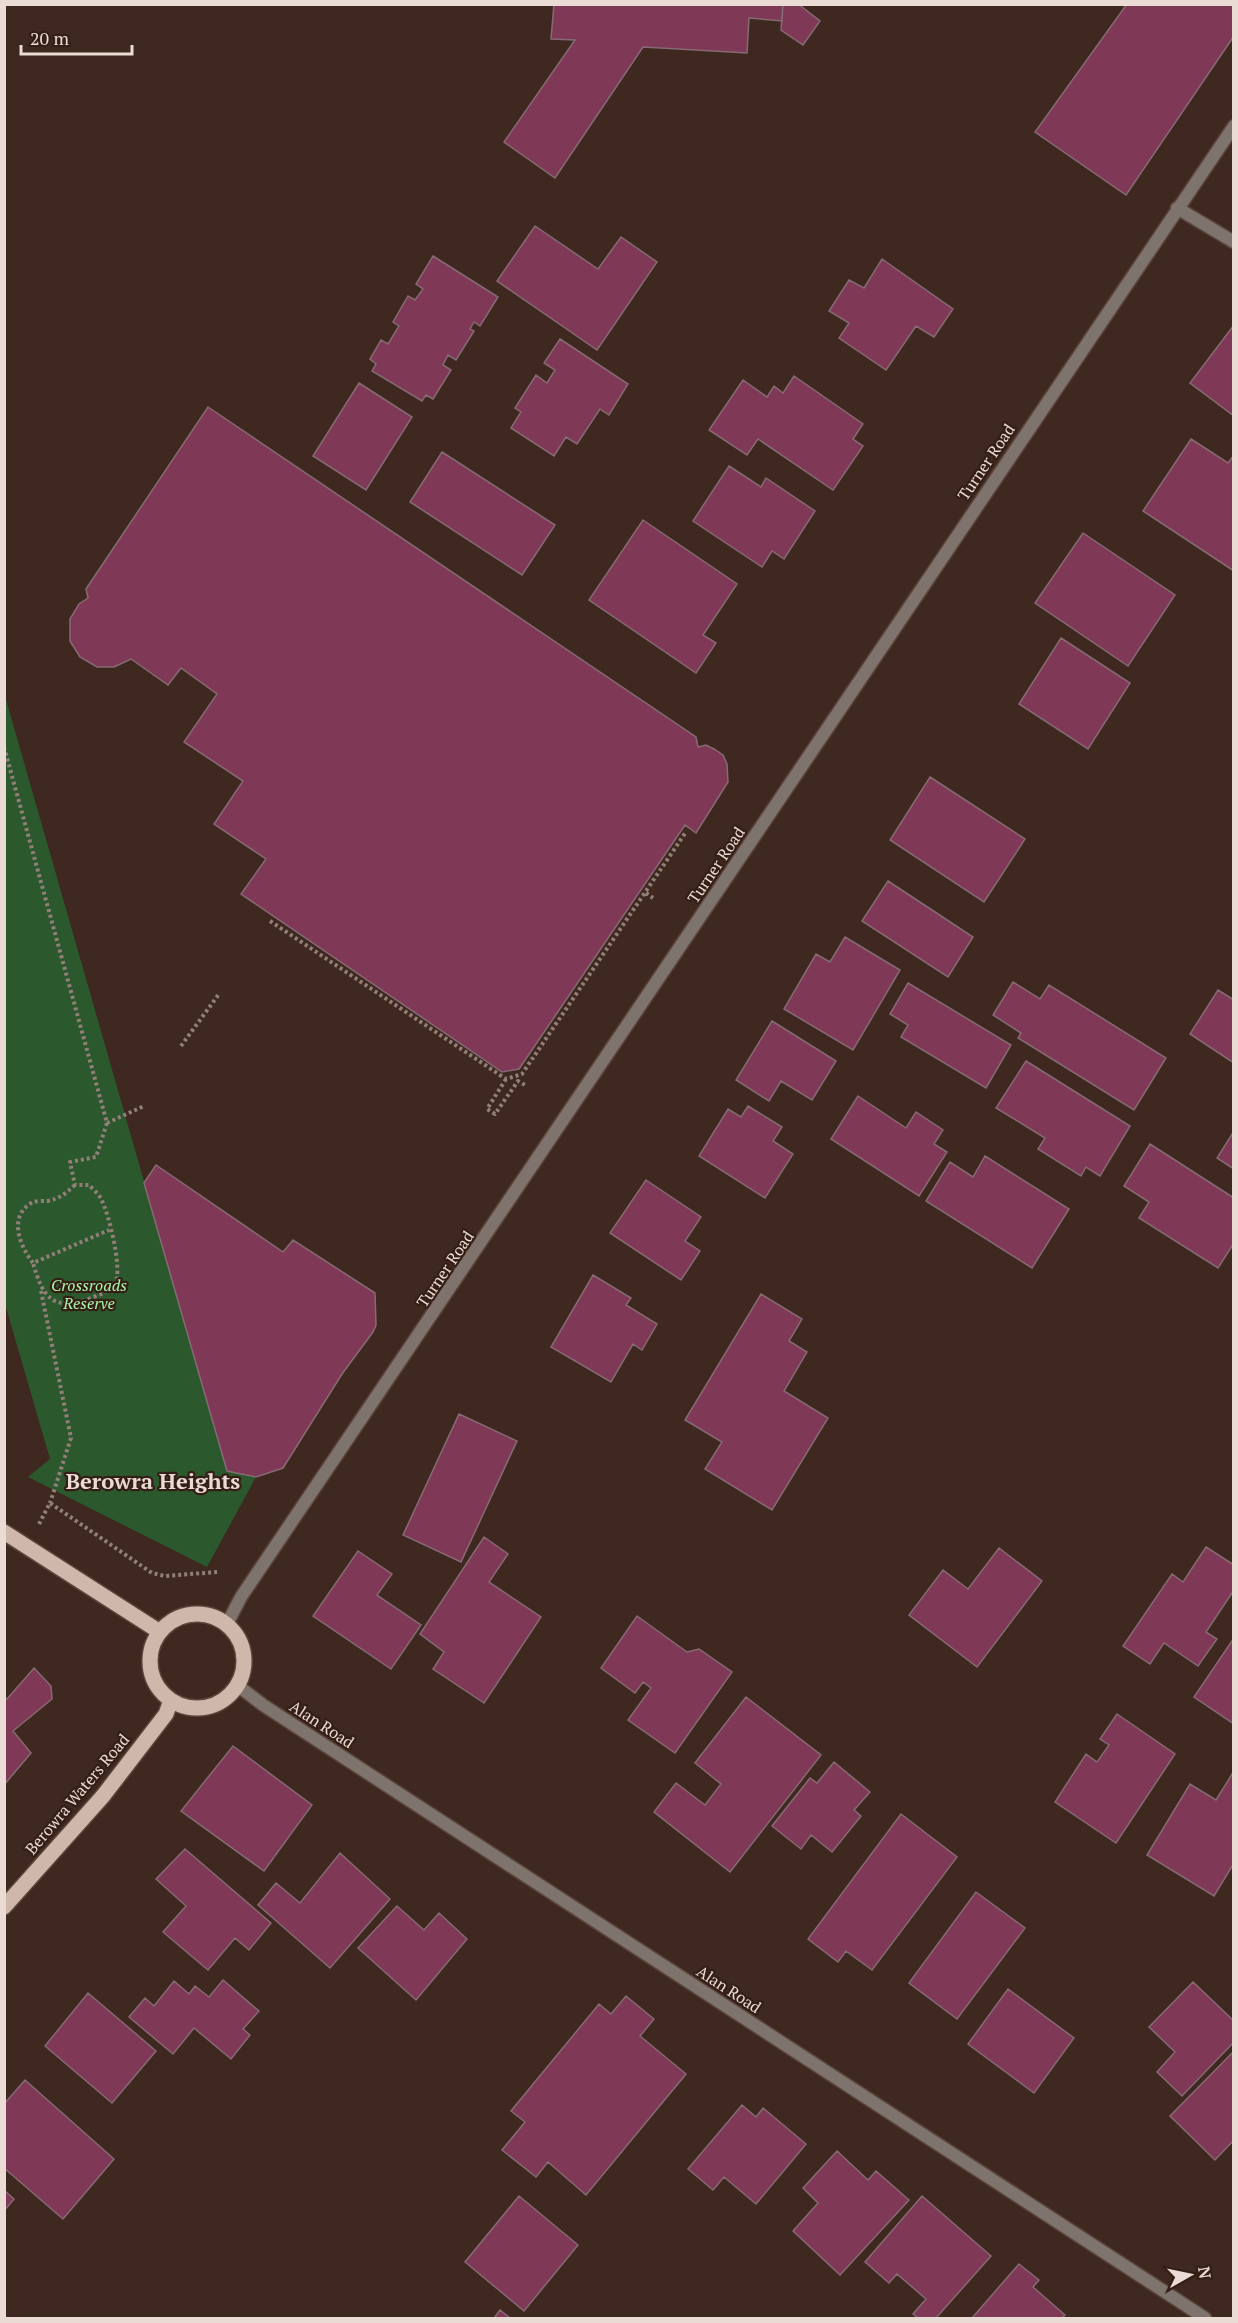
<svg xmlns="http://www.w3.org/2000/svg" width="1238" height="2323" font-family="'PT Serif',serif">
<rect width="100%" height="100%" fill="#3f281f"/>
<path fill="#2b582c" d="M5,696L227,1471L256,1477L207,1567L28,1477L50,1459L5,1304Z"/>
<path fill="#7f3956" stroke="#866a74" stroke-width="1.5" d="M554,4H783L782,21L749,18L747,53L643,47L555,178L504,142L575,40L551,39Z
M783,4H798L820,21L803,45L781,30Z
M1127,4H1234V36L1126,195L1035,132Z
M535,226L598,269L621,237L657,262L597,350L497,281Z
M433,256L498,297L480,326L474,322L470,329L474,331L456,360L448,355L443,365L451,370L433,399L426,395L422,401L372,371L376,364L370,359L381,340L388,344L399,326L393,322L408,296L415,300L423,289L416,284Z
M882,259L953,309L934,337L916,326L886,370L839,338L849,323L829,311L849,280L864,288Z
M1234,325V416L1190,383Z
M560,339L628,384L609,415L600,409L577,444L566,437L554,456L511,428L521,412L515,408L536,375L547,383L555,370L544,363Z
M794,376L863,424L853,439L863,446L833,490L758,439L747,455L709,430L743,380L767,397L774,386L783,393Z
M359,383L412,417L366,490L313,456Z
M208,407L696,737L698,747L706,745L714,749L723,755L727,764L728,782L696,833L685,825L519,1069L502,1072L241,894L266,859L214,824L243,781L184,742L217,694L181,668L168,685L131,659L114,667H97L80,657L70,641V619L79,604L88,598L86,589Z
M1191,439L1228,463L1234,455V571L1143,511Z
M442,452L555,525L522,575L410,502Z
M729,466L761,487L766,478L815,511L784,559L772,551L762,567L693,521Z
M643,520L737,584L703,635L716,643L696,673L589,600Z
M1083,533L1175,595L1128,666L1035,603Z
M1061,638L1130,683L1088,749L1019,704Z
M930,777L1025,839L984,902L890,840Z
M888,881L973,937L948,977L862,921Z
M845,937L900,970L853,1050L784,1009L816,954L830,962Z
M1013,982L1040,999L1049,985L1166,1058L1134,1110L1018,1038L1021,1033L993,1015Z
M908,983L1011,1045L986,1088L901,1037L908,1025L890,1014Z
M1218,990L1234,1000V1063L1190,1034Z
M772,1021L836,1061L812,1100L781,1081L769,1101L736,1080Z
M1026,1061L1130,1126L1100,1176L1086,1167L1081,1176L1038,1149L1045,1138L996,1108Z
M858,1096L906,1128L916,1112L943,1130L934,1144L947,1152L919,1196L831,1139Z
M748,1106L782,1127L773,1141L793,1154L765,1198L699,1156L728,1109L741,1117Z
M1234,1131V1169L1217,1158Z
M1150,1144L1234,1198V1243L1218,1268L1139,1218L1149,1202L1124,1186Z
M985,1156L1069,1209L1032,1268L926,1201L950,1162L973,1177Z
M156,1165L283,1252L293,1240L375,1293L376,1325L373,1332L342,1374L283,1468L256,1477L227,1471L144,1183Z
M646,1180L701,1217L685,1241L700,1251L681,1280L610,1233Z
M593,1275L631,1298L626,1305L657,1324L642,1350L633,1344L611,1382L551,1347Z
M761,1294L802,1319L789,1341L807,1352L784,1391L828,1418L772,1510L705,1469L722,1442L685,1420Z
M459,1414L517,1441L461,1562L403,1535Z
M484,1537L508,1554L489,1582L541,1617L484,1703L433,1669L444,1652L420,1634Z
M1206,1547L1234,1565V1590L1206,1632L1217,1639L1198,1666L1164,1643L1150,1664L1123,1646L1172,1574L1183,1582Z
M999,1548L1042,1581L977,1667L909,1615L943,1570L968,1589Z
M358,1551L392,1574L377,1595L421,1625L391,1669L313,1616Z
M637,1616L687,1652L699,1649L732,1672L675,1753L628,1720L651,1688L643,1682L635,1693L601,1668Z
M1234,1638V1724L1194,1697Z
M34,1668L51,1686L52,1699L13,1731L31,1753L4,1785V1697L7,1699Z
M746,1697L821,1755L730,1872L654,1812L676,1783L705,1805L721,1784L695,1763Z
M1117,1714L1175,1754L1116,1843L1055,1802L1086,1754L1097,1762L1109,1745L1100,1739Z
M233,1746L312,1805L264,1871L181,1811Z
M834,1762L870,1792L854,1810L861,1816L832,1852L811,1835L801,1849L772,1826L810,1778L817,1783Z
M1234,1771V1863L1214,1896L1147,1855L1190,1784L1216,1800Z
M901,1814L957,1857L872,1970L846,1951L838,1962L808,1939Z
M185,1849L271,1923L249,1950L235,1938L208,1970L163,1932L186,1906L156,1879Z
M340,1853L390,1899L330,1968L258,1905L276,1883L300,1903Z
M976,1892L1025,1928L957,2019L909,1983Z
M397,1906L424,1930L439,1913L467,1939L416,2000L358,1948Z
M223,1980L259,2011L243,2029L250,2035L231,2059L194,2028L173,2054L129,2017L145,1998L154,2006L174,1981L189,1994L195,1986L209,1997Z
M1193,1982L1234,2021V2042L1182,2096L1157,2072L1175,2052L1149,2027Z
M1008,1989L1074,2038L1034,2093L968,2044Z
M88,1993L156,2051L112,2103L45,2046Z
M626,1996L654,2019L640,2036L686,2074L586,2195L548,2162L536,2177L502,2150L525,2122L511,2111L599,2004L611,2014Z
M1234,2051V2140L1215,2160L1170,2116Z
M25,2080L114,2159L63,2219L4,2168V2104Z
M742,2105L756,2117L763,2108L806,2144L756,2204L724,2177L713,2190L688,2169Z
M837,2151L868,2180L876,2171L909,2200L840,2275L793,2231L818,2203L803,2188Z
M4,2190L14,2199L4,2211Z
M519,2196L578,2245L524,2311L465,2262Z
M922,2196L991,2256L936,2318H918L913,2314L926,2299L897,2274L889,2283L865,2262Z
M1019,2264L1039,2280L1033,2287L1065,2315L1062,2318H972Z
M500,2310L510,2318H494Z"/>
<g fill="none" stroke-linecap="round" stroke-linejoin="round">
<g stroke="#5a453c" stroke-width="15">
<path id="street" d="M1177,208L1234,242
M227,1624L241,1597L1234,126
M237,1685L263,1705L1205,2318"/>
</g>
<g stroke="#5a453c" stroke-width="18">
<path id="primary" d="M4,1532L160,1632
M150 1661a47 47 0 1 1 94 0a47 47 0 1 1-94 0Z
M4,1907L103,1796L166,1714L171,1700"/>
</g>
<path stroke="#927f78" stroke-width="4" stroke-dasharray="3 3" stroke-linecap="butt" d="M4,747L107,1123L96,1157L70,1162L75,1185H89C93,1189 99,1194 101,1199C109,1213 123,1271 115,1284C110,1292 98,1295 91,1298C53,1312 43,1298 33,1263
M646,893L653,898
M270,921L506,1079L522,1074L686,832
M181,1046L219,994
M506,1079L487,1109L495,1114L518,1081L525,1085
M107,1123L144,1106
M75,1185C65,1194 59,1199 47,1201C43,1201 36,1201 33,1202C7,1216 20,1246 33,1263L109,1230
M41,1291L71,1438L50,1503
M39,1524L50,1503L152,1573L165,1576L217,1572"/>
<use href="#street" stroke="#7f736d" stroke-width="12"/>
<use href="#primary" stroke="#cfb7ac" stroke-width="15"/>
</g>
<g text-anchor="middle" stroke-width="4.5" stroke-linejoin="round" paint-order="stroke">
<g font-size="16" fill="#eadbd5" stroke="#341e15">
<text transform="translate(986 462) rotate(-56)" y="6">Turner Road</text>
<text transform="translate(716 865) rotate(-56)" y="6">Turner Road</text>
<text transform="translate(445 1269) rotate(-56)" y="6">Turner Road</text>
<text transform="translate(322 1724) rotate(33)" y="6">Alan Road</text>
<text transform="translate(77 1794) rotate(-50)" y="6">Berowra Waters Road</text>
<text transform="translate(729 1989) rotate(33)" y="6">Alan Road</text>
</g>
<g font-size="16" font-style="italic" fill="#a6f5a6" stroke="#341e15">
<text x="89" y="1291">Crossroads<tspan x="89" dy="18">Reserve</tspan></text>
</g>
<g font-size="22" font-weight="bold" fill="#eadbd5" stroke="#341e15">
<text x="153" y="1489">Berowra Heights</text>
</g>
</g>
<rect width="1238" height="2323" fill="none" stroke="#eadbd5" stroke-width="12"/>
<g transform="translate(1190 2275) rotate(81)" stroke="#341e15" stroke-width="4.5" paint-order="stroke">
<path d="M0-4.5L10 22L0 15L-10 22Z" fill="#eadbd5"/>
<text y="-9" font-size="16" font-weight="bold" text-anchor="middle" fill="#eadbd5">N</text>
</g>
<path d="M21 45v9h111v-9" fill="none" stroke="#eadbd5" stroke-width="3"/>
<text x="30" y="45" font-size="18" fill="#eadbd5" stroke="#341e15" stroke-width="4.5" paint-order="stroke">20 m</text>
</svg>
